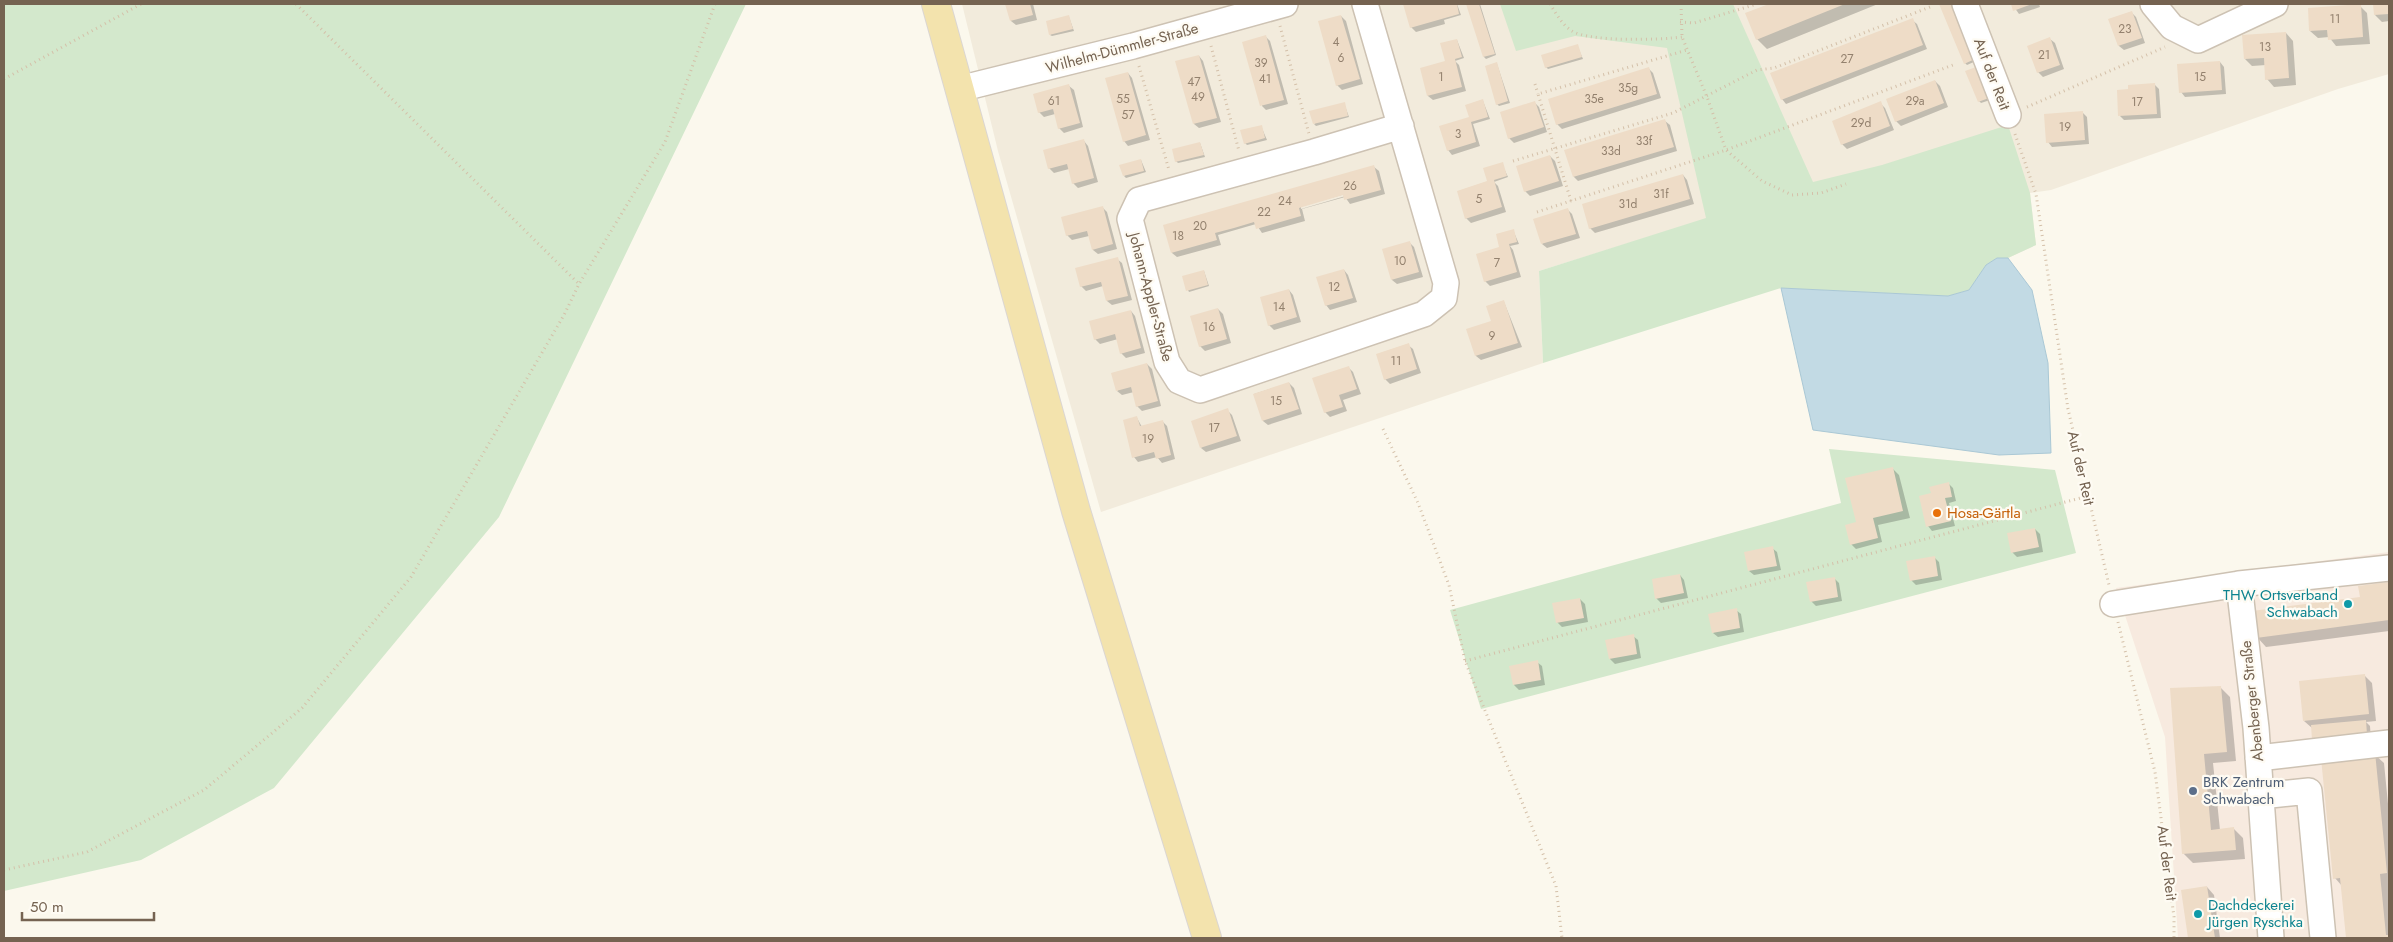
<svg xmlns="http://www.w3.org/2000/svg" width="2393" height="942" font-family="Jost,sans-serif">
<rect width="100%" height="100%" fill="#fbf8ed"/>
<path fill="#f2ebdc" d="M962,4H2389V74L2338,89L2051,190L2030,193L2036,245L2008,258L1706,219L1539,271L1543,363L1101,512L998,151Z"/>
<path fill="#f7eadf" d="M2389,552V938H2178L2165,737L2116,588Z"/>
<path fill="#d3e8cc" d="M4,4H746L499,517L274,788L141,860L4,891Z
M1500,4H1733L1813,182L1882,165L2008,125L2030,193L2036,245L2008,258H1997L1986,265L1969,290L1948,296L1781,288L1543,363L1539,271L1706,218L1667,48L1575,36L1516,51Z
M1829,449L2055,470L2076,553L1481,709L1450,610L1841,503Z"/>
<path fill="#c2dae4" stroke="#aac8d5" d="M1997,258H2008L2032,290L2048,363L2051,453L1999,455L1813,430L1781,288L1948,296L1969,290L1986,265Z"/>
<path fill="#0003" fill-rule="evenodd" d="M1006,4H1033L1037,20L1016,25L1011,21Z
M1404,4H1457L1461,15L1444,20L1445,24L1416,32L1411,27Z
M1467,4H1480L1496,55L1486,59L1484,57Z
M1773,4H1878L1767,49L1757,39L1747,14Z
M1940,4H1952L1976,61L1967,65L1965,63Z
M2012,4H2039L2040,7L2019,14Z
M2374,4H2389V21L2382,22L2375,15Z
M2360,6L2367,13L2370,44L2336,46L2329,37L2318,38L2310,31Z
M2131,12L2136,17L2145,43L2124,50L2119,46L2110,20Z
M1341,16L1346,21L1363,84L1342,90L1337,85Z
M1069,17L1074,31L1052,36L1050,35Z
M1912,20L1917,24L1927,49L1786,104L1782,99Z
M2286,33L2293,41L2296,85L2274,87L2267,79L2266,65L2252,66L2245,59Z
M1266,37L1270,41L1288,104L1266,110L1262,106Z
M2050,39L2055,43L2064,69L2043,77L2038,72Z
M1457,40L1464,58L1455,61L1459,65L1466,91L1433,100L1428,96L1421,69L1446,62Z
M1577,45L1583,59L1548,69L1546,67Z
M1199,56L1203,61L1221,122L1199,128L1194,124Z
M2220,62L2224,67L2226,94L2185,97L2181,92Z
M1497,64L1510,103L1499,106L1497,104Z
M1976,68L1990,100L1981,103L1979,101Z
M1649,69L1653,73L1661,98L1562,129L1557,124Z
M1128,73L1132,78L1150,140L1128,146L1124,141Z
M1935,81L1940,86L1948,107L1901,126L1896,121Z
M2154,84L2159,89L2161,118L2124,120L2120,116L2130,90Z
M1069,86L1074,90L1083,127L1064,133L1059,128L1055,114L1044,117L1039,112Z
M1483,101L1490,119L1473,124L1480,146L1452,155L1448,150Z
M1344,103L1349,117L1316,126L1314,124Z
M1535,103L1539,107L1547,132L1514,143L1509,138Z
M1880,103L1885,108L1894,130L1847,149L1842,144Z
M2082,112L2087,117L2089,144L2052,147L2048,142Z
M1665,121L1670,125L1677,151L1578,181L1574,177L1566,151Z
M1261,126L1267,140L1247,145L1245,143Z
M1084,141L1088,146L1098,182L1078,188L1073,183L1069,169L1054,173L1049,168Z
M1200,143L1205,157L1178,163L1176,161Z
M1550,156L1555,161L1563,186L1530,196L1525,191Z
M1141,160L1146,172L1126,178L1124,176Z
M1502,164L1508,177L1494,182L1498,186L1506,212L1471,223L1466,218Z
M1374,167L1379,171L1385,194L1350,204L1345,197L1302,209L1305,221L1262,233L1256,224L1218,235L1221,245L1177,257L1172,253L1165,226ZM1349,193V195L1301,209V206Z
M1683,175L1687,180L1694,204L1595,233L1590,228Z
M1103,208L1107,212L1117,249L1098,254L1093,250L1089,236L1072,240L1067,235Z
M1568,210L1572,214L1580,238L1547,248L1542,244Z
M1513,230L1519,244L1510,246L1513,250L1521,277L1490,286L1485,281Z
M1409,242L1414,247L1423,277L1397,284L1392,280L1383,250Z
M1117,259L1122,263L1132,300L1112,305L1107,301L1103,286L1086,291L1081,286Z
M1344,270L1348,275L1357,302L1330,310L1326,305Z
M1204,271L1209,286L1189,292L1188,290Z
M1289,290L1293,295L1301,322L1274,330L1269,325Z
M1504,302L1522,347L1481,360L1476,356L1467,330L1492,322Z
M1218,309L1223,314L1231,343L1205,351L1200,346Z
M1131,311L1135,316L1145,353L1126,358L1121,353L1118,339L1100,344L1095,339Z
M1408,345L1413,349L1421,373L1390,384L1385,379Z
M1147,364L1152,369L1161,406L1142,411L1137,406L1134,392L1122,395L1117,391Z
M1349,368L1353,372L1361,394L1343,400L1347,411L1330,417L1325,412Z
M1289,383L1294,388L1302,414L1268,425L1263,421L1254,394Z
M1227,410L1232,415L1241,441L1206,452L1201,448Z
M1137,418L1142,427L1162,421L1167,426L1175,459L1162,463L1157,457L1138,462L1134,457Z
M1892,468L1899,475L1910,518L1878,525L1882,542L1856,549L1851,544Z
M1948,483L1953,488L1956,501L1949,503L1955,526L1932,531L1928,526L1932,494Z
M2035,529L2040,534L2043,552L2017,557L2012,552Z
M1772,548L1777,552L1781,570L1754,575L1749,571Z
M1934,557L1939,562L1942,580L1916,585L1911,580Z
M1680,575L1684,580L1688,598L1661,603L1656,598Z
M1834,578L1839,583L1842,601L1816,606L1811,601Z
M2389,583V631L2266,647L2257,637L2361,598L2360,587Z
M1580,599L1585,604L1588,622L1562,627L1557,622Z
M1736,610L1741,614L1744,632L1718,637L1713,633Z
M1633,636L1638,640L1641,658L1615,664L1610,659L1607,641Z
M1537,662L1542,666L1545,685L1519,690L1514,685L1511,667Z
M2365,676L2372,683L2376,721L2366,722L2370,726L2371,739L2312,728L2304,721Z
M2220,687L2230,697L2236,761L2213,763L2220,830L2234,829L2243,838L2245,859L2193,863L2183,853L2171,689Z
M2374,754L2384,763L2389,814V938H2347L2342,886L2335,878Z
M2207,887L2214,895L2220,938H2189L2182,891Z"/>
<path fill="#eedcc7" d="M1005,4H1030L1033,15L1010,21Z
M1403,4H1457L1459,14L1410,28Z
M1466,4H1479L1495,54L1483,57Z
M1769,4H1845L1756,40L1745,13Z
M1939,4H1952L1975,59L1964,64Z
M2011,4H2032L2013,11Z
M2361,4L2363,37L2328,40L2327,30L2309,31L2308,8Z
M2373,4H2389V14L2374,15Z
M2132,11L2142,38L2118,46L2108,19Z
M1069,15L1073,29L1049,35L1046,21Z
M1341,15L1360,79L1336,86L1318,21Z
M1913,18L1923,45L1781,100L1770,73Z
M2286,32L2289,78L2265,80L2264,58L2244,59L2242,35Z
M1266,35L1284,100L1260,106L1242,42Z
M2050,37L2060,65L2037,73L2027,46Z
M1457,39L1462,57L1455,59L1462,87L1427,96L1420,68L1445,61L1440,43Z
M1578,44L1582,57L1545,68L1541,55Z
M1199,55L1217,118L1193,124L1175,61Z
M2220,61L2222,90L2179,93L2177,64Z
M1497,62L1508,101L1496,105L1485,66Z
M1649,67L1657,94L1556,125L1548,99Z
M1976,67L1989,98L1978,102L1965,71Z
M1128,72L1146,135L1123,142L1105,78Z
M1935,80L1944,103L1895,122L1886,99Z
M2155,83L2157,114L2118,116L2117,90L2128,89V85Z
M1069,84L1080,123L1058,129L1053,109L1038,113L1033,94Z
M1483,99L1488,117L1471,122L1476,142L1447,151L1439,126L1469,117L1465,105Z
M1535,101L1544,127L1508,139L1500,112Z
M1881,101L1890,126L1841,145L1832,121Z
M1345,102L1348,116L1313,124L1309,111Z
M2083,111L2085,140L2046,143L2044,114Z
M1665,119L1674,147L1573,177L1564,150Z
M1262,125L1265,138L1244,144L1240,130Z
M1084,139L1094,178L1072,184L1067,164L1048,169L1043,150Z
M1200,142L1204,155L1175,162L1172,149Z
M1550,155L1559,181L1524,192L1516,166Z
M1141,159L1144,171L1123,176L1119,165Z
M1503,162L1507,176L1494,180L1502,207L1465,219L1457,191L1487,181L1483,168Z
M1374,165L1381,190L1344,200L1343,195L1299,208L1301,216L1256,229L1254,222L1234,228L1215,233L1217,240L1171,253L1163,225Z
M1683,174L1690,199L1589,229L1582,204Z
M1103,206L1113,244L1092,250L1087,231L1066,236L1061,217Z
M1568,208L1576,234L1541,244L1533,219Z
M1514,229L1517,242L1509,244L1517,272L1484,282L1476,254L1499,247L1496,234Z
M1410,241L1419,272L1391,280L1382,249Z
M1118,257L1128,296L1106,301L1101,282L1080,287L1075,268Z
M1344,269L1353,298L1325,306L1316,277Z
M1204,270L1208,285L1186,291L1182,276Z
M1289,289L1297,317L1268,326L1260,297Z
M1504,300L1518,343L1475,356L1466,329L1491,321L1486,306Z
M1218,308L1227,339L1199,347L1190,316Z
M1131,310L1141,348L1120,354L1115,334L1094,340L1089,321Z
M1409,343L1417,369L1384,380L1376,354Z
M1147,363L1158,401L1136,407L1131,387L1116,391L1111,373Z
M1349,366L1357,389L1339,395L1343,407L1324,413L1312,378Z
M1289,382L1299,409L1262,421L1253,394Z
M1228,408L1237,436L1200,448L1191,421Z
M1137,416L1140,426L1163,420L1171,455L1156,459L1154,452L1132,458L1123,420Z
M1893,467L1903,511L1873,518L1878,538L1850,545L1845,525L1856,522L1845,478Z
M1949,482L1952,497L1945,498L1951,521L1926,527L1919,496L1931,493L1929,487Z
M2035,528L2039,547L2011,553L2007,533Z
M1773,546L1777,566L1748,571L1744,552Z
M1935,556L1938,576L1910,581L1906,561Z
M1680,574L1684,593L1655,599L1652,579Z
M1835,577L1838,597L1810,602L1806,582Z
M2389,582V620L2256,638L2252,611L2360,597L2358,586Z
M1580,598L1584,618L1556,623L1552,603Z
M1737,608L1740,628L1712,633L1708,614Z
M1634,634L1637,654L1609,659L1605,640Z
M1538,660L1541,680L1513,685L1509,666Z
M2365,674L2369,714L2303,721L2299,681Z
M2221,686L2227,752L2204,754L2211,830L2234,827L2236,850L2182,854L2170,688Z
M2366,720L2367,735L2312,740L2311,725Z
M2375,752L2387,873L2380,874L2386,935H2389V938H2346L2340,878L2333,879L2321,758Z
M2207,886L2215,938H2188L2181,890Z"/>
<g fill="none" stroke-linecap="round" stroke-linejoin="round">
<g stroke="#cdc2b3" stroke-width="28">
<path id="minor" d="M1365,4L1446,283L1444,298L1424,314L1200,390L1179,381L1167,362L1130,219L1139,200L1314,152L1401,126
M1965,4L2008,115
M2153,4L2172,27L2198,40L2275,4
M959,89L1133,46L1285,4
M2239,584L2256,728L2271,938
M2113,604L2239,584L2389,568
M2258,758L2389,743
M2261,796L2309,791L2323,938"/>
</g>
<g stroke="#dbd6d2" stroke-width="30">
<path id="major" d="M936,4L1076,511L1207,938"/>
</g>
<path stroke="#d4c0a9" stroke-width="3" stroke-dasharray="1 4" stroke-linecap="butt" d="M296,4L579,284
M1550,4C1556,13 1562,25 1572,31C1589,42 1660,40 1682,37
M1681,4L1682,37L1707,97L1726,150L1762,181L1792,195L1821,193L1846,184
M1680,22L1694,23L1757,4
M1280,26L1309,134
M1211,46L1239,151
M1139,66L1169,170
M4,79L141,4
M1535,84L1538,94
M2027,107L2165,47
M2015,134L2036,194L2068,409L2109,585
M1513,161L1673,113L1757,70L1774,68L1930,7
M1571,201L1538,94L1687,50
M1537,212L1726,150L1953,65
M1383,429L1418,503L1449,585L1465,661L1556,886L1562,938
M2118,622L2155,772L2174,917V938
M1465,661L2088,496
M4,870L87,852L204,790L302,708L411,577L564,315L579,284L665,142L715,4"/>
<use href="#minor" stroke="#fff" stroke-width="25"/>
<use href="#major" stroke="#f3e3ad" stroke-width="28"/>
</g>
<circle fill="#e8710a" stroke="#fefbf3" stroke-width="2" cx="1937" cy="513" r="5"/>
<g fill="#0f9aa8" stroke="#fefbf3" stroke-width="2">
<circle cx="2348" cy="604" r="5"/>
<circle cx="2198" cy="914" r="5"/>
</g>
<circle fill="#5c6f8a" stroke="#fefbf3" stroke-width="2" cx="2193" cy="791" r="5"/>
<g text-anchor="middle" stroke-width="4.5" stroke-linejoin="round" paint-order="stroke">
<g font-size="12" fill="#93816e">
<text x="2335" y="23">11</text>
<text x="2125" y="33">23</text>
<text x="1336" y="46">4</text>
<text x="2265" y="51">13</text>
<text x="2044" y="59">21</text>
<text x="1341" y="62">6</text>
<text x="1847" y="63">27</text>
<text x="1261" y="67">39</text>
<text x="1441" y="81">1</text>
<text x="2200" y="81">15</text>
<text x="1265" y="83">41</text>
<text x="1194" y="86">47</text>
<text x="1628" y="92">35g</text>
<text x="1198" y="101">49</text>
<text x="1123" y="103">55</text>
<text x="1594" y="103">35e</text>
<text x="1054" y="105">61</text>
<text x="1915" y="105">29a</text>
<text x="2137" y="106">17</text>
<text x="1128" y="119">57</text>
<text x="1861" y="127">29d</text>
<text x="2065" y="131">19</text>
<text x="1458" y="138">3</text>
<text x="1644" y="145">33f</text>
<text x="1611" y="155">33d</text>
<text x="1350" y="190">26</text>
<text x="1661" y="198">31f</text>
<text x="1479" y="203">5</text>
<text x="1285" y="205">24</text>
<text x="1628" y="208">31d</text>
<text x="1264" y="216">22</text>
<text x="1200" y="230">20</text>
<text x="1178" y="240">18</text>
<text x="1400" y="265">10</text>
<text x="1497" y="267">7</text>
<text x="1334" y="291">12</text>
<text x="1279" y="311">14</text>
<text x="1209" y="331">16</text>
<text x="1492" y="340">9</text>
<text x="1396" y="365">11</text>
<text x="1276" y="405">15</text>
<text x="1214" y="432">17</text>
<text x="1148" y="443">19</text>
</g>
<g font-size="15" fill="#756351" stroke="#fefbf3">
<text transform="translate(1122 48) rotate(-15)" y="5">Wilhelm-Dümmler-Straße</text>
<text transform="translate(1992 74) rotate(69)" y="5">Auf der Reit</text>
<text transform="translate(1151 297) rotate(75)" y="5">Johann-Appler-Straße</text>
<text transform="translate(2081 468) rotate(77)" y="5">Auf der Reit</text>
<text transform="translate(2252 701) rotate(-96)" y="5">Abenberger Straße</text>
<text transform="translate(2167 863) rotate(83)" y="5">Auf der Reit</text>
</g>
<g font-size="15" fill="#c56008" stroke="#fefbf3" text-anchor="start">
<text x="1947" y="518">Hosa-Gärtla</text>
</g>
<g font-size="15" fill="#0d838f" stroke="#fefbf3" text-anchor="end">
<text x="2338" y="600">THW Ortsverband<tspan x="2338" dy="17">Schwabach</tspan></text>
<text x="2208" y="910" text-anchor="start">Dachdeckerei<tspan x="2208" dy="17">Jürgen Ryschka</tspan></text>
</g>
<g font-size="15" fill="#4e5e75" stroke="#fefbf3" text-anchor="start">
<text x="2203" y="787">BRK Zentrum<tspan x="2203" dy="17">Schwabach</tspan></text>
</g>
</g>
<rect width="2393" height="942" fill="none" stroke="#756351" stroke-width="10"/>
<path d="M22 912v8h132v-8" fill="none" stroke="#756351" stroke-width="2.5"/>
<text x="30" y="912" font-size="15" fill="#756351" stroke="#fefbf3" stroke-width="4" paint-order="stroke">50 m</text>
</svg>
